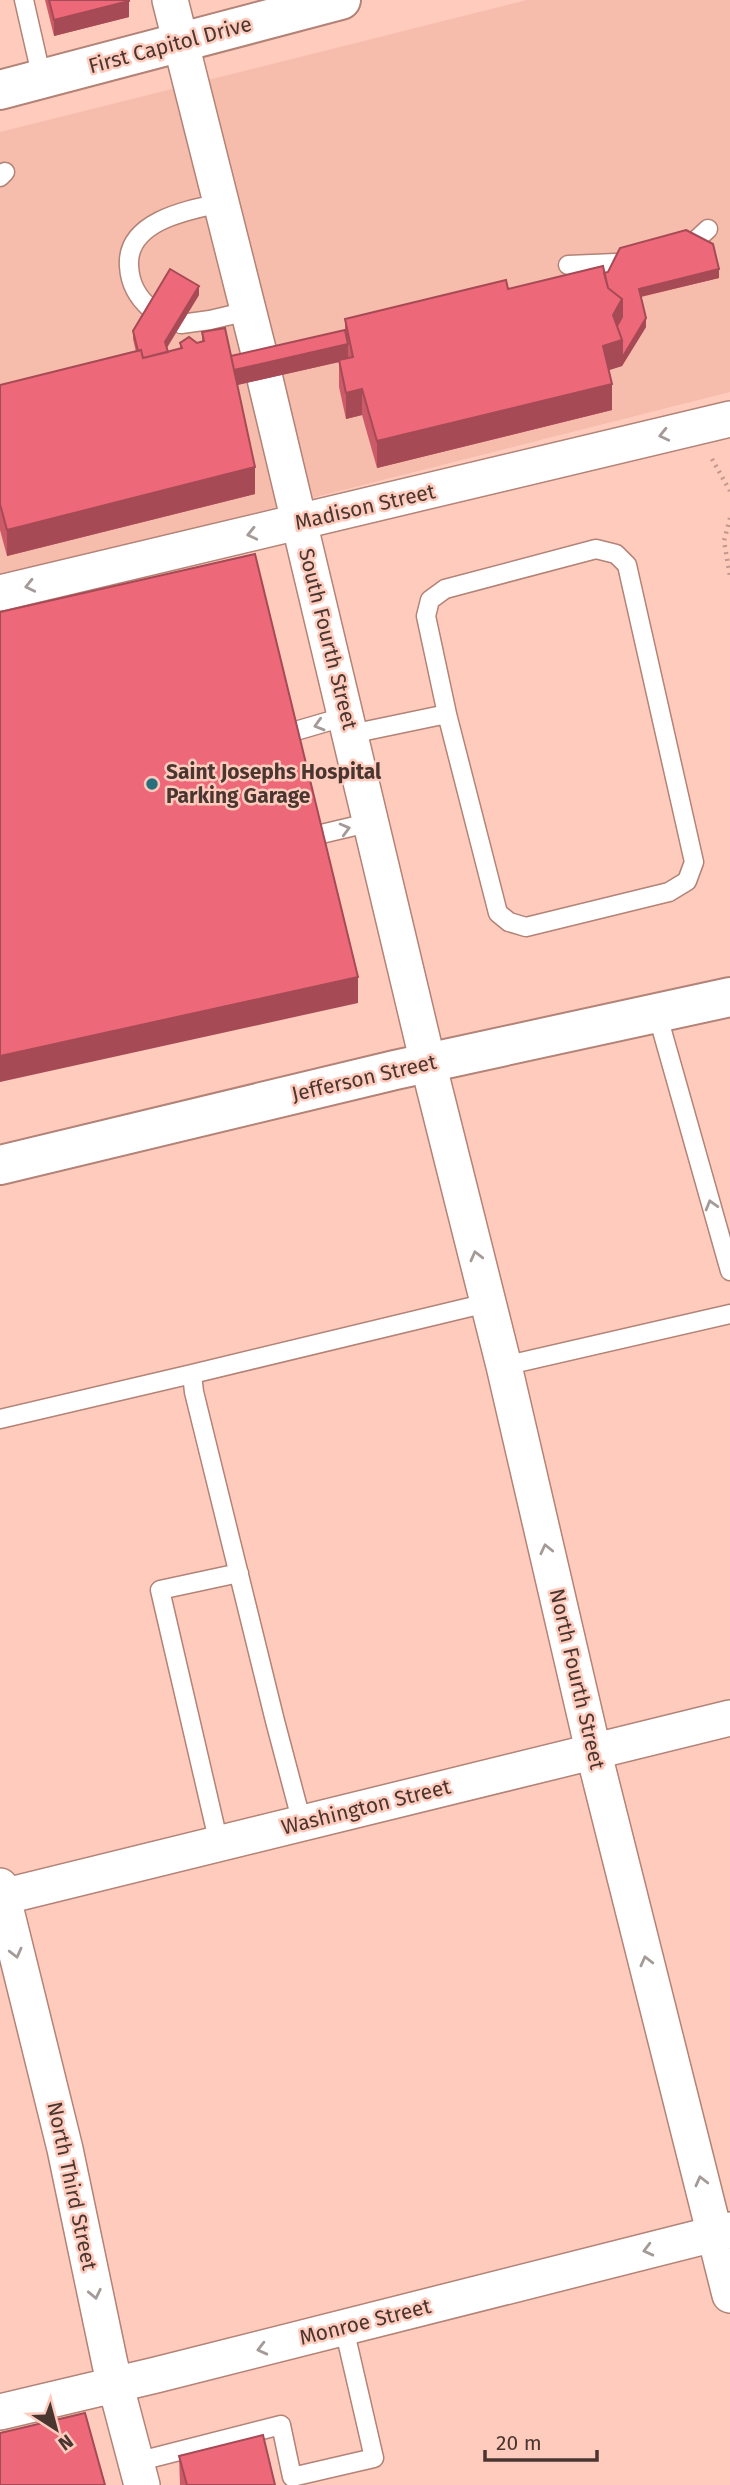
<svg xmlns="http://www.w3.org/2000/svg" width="730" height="2485" font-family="'Fira Sans',sans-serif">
<rect width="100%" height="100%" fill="#ffcbbd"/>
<path fill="#f6bcac" d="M527,0H730V392L0,577V132Z"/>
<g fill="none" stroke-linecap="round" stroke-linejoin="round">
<g stroke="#b28376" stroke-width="21">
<path id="lane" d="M24,0L42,79
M0,177L5,172
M693,243L708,229
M568,265L616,263
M151,309C137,297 130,284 129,266C126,221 188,210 221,203
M181,324L210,320L248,311
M292,732L347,716
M351,734L447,714L426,616L430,600L445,589L596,549L616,554L627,565L694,862L687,881L669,892L526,927L509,922L498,913L447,714
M317,835L372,822
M657,1013L730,1271
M504,1366L730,1314
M0,1419L192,1374
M302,1823L275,1721L194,1392L192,1374L487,1303
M219,1844L160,1590L239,1573
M136,2462L281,2425L292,2477L374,2458L344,2328"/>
</g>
<g stroke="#b28376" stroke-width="38">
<path id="street" d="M170,0L262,365
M265,379L428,1063L504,1366L593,1750L730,2295
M0,593L730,419
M0,1886L65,2149L110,2364L142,2485
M2,1897L730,1718
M0,2412L156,2375L730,2230"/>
</g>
<g stroke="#b28376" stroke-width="42">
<path id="secondary" d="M0,90L341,0
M0,1165L395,1070L730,997"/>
</g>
<path stroke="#c1988d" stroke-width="4.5" stroke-dasharray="2 5" stroke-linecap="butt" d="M712,459L730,491
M730,518L724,541L730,576"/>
<use href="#lane" stroke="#fff" stroke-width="18"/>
<use href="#street" stroke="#fff" stroke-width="35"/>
<use href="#secondary" stroke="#fff" stroke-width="38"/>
</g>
<path fill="#cc5a68" d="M45,0H129V17L54,36Z
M604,273L719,278L641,297L646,327L622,366L609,370L612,410L377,468L362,415L346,419L339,387V362L237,385L255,494L7,556L0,530V385L136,352L133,339V331L199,295L167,348L168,352L180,348V343H197L202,342V332L231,356L345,330V319L508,289Z
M179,2456L275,2485H180Z"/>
<path fill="#a64a55" d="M129,1V17L54,36V20Z
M719,269V278L639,297V289Z
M199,286V295L165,350V342Z
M622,299V325L615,338L613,315Z
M646,318V327L622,366L603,372V346L622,340Z
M348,344V360L233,386V370Z
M612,384V410L377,468V441Z
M362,389V415L346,419V393Z
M255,467V494L7,556V530Z
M358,977V1003L0,1082V1056Z"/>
<path fill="#ed6979" stroke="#a64a55" stroke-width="2" d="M49,0H129V1L54,20Z
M686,230L713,244L719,269L639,289L646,318L622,358V340L617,326L622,317V299L608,288L604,273L608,272L620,248Z
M603,266L608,288L622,299L613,315L622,340L603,346L612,384L377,441L362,389L346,393L339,360L353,357L345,319L506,280L508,289Z
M170,269L199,286L165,342L168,352L143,358L141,350L138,351L133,331Z
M225,328L255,467L7,530L0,504V385L141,350L143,358L182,348L180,343L189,337L197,343L204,341L202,332Z
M345,330L348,344L234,370L231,356Z
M255,554L358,977L0,1056V612Z
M85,2413L105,2485H0V2433Z
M263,2435L275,2485H187L179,2456Z"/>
<defs><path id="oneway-chevron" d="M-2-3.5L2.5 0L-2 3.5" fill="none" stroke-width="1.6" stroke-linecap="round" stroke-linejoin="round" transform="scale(1.75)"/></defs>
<g stroke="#a49a98">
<use href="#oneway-chevron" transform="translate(664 435) rotate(167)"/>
<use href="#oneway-chevron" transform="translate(252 534) rotate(167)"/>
<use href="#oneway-chevron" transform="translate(30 586) rotate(167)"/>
<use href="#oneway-chevron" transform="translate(319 725) rotate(164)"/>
<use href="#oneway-chevron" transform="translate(345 829) rotate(-15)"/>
<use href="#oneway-chevron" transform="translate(711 1205) rotate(-106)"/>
<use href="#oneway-chevron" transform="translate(476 1256) rotate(-104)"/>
<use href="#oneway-chevron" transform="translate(546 1549) rotate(-103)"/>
<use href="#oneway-chevron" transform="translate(16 1953) rotate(76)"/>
<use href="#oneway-chevron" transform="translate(646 1961) rotate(-104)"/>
<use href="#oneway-chevron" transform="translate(701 2181) rotate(-104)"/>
<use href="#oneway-chevron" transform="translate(648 2250) rotate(166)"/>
<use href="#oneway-chevron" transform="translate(95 2294) rotate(78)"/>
<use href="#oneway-chevron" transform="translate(262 2349) rotate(166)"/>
</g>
<circle fill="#2a6f7e" stroke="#ffcbbd" stroke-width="2.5" cx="152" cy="784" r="7"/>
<g text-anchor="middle" stroke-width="5" stroke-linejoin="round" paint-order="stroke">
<g font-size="21" fill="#4a3630" stroke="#ffcbbd">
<text transform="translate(170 45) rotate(-15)" y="7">First Capitol Drive</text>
<text transform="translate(365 507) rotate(-13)" y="7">Madison Street</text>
<text transform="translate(328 639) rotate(76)" y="7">South Fourth Street</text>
<text transform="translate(364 1078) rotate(-13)" y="7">Jefferson Street</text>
<text transform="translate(577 1679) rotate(77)" y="7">North Fourth Street</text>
<text transform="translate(366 1807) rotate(-14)" y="7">Washington Street</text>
<text transform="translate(72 2186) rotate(78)" y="7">North Third Street</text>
<text transform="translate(365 2322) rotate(-14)" y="7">Monroe Street</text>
</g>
<g font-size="21" font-weight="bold" fill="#4a3630" stroke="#ffcbbd" text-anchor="start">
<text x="166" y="779">Saint Josephs Hospital<tspan x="166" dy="24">Parking Garage</tspan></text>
</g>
</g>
<g transform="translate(56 2429) rotate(144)" stroke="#ffcbbd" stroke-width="5" paint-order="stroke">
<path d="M0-5L12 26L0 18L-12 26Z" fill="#4a3630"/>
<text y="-10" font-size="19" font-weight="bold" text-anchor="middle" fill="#4a3630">N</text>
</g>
<path d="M485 2450v10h112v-10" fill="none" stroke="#4a3630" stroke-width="3.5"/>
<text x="496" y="2450" font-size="21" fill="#4a3630" stroke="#ffcbbd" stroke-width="5" paint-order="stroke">20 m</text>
</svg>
